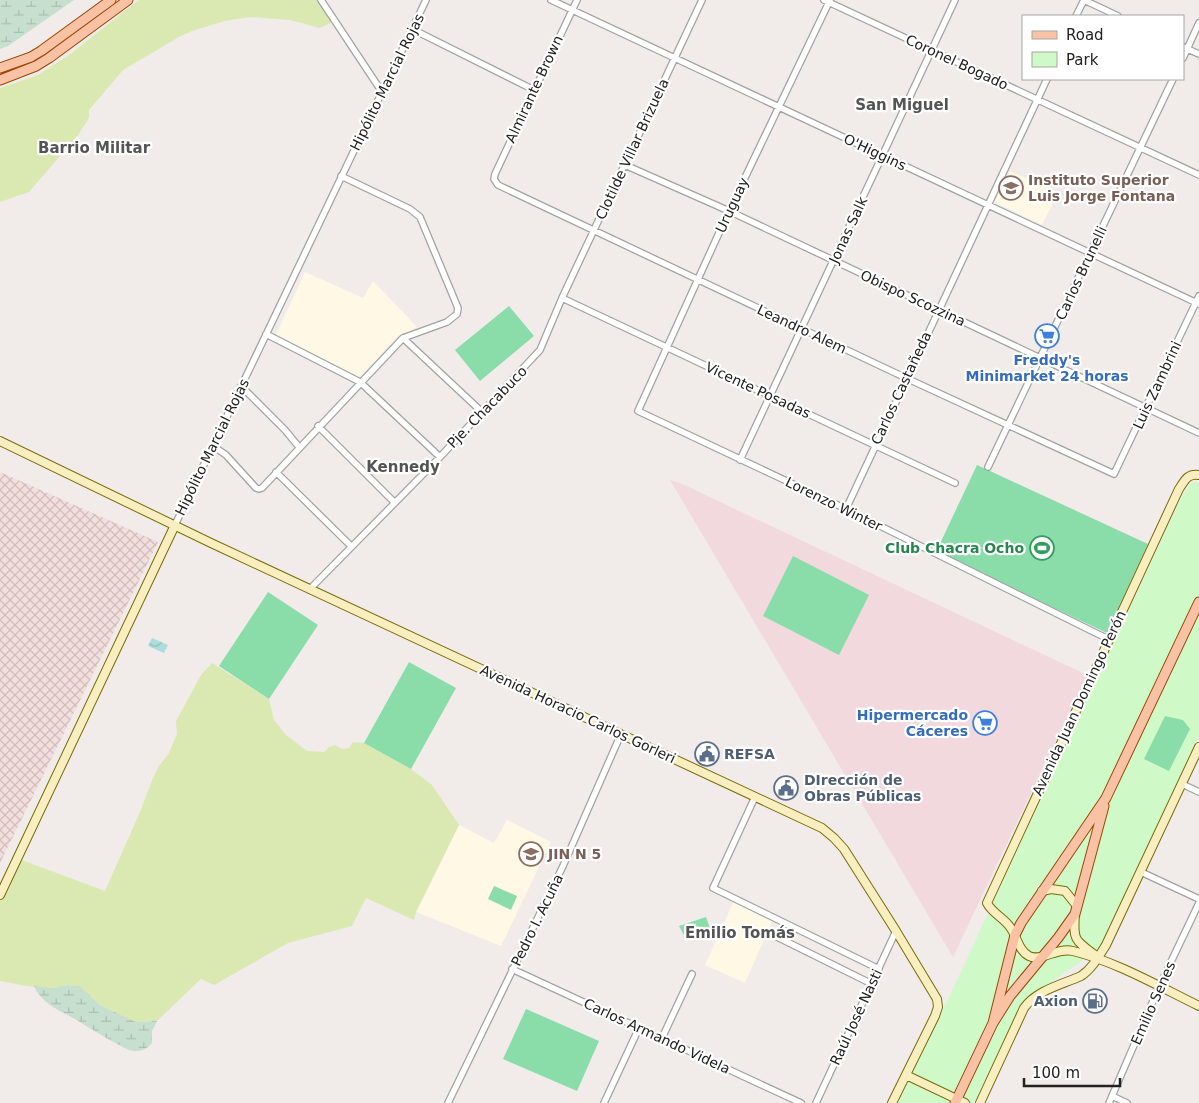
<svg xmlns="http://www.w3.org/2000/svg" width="1199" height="1103" font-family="'DejaVu Sans',sans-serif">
<defs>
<pattern id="military-cross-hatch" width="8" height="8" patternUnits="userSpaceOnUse" patternTransform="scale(1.25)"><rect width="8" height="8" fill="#f2dedd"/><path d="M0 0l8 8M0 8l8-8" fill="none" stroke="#cfbebd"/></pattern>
<pattern id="wetland-marsh" width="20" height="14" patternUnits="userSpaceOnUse" patternTransform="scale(1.25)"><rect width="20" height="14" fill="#c6dfce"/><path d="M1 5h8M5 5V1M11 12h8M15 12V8" fill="none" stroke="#aabfb1"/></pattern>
<pattern id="water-waves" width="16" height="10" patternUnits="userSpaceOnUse" patternTransform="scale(1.25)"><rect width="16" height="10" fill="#abdddd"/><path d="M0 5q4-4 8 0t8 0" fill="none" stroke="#93bdbd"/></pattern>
</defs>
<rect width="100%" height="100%" fill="#f1ece9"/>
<path fill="#f1d9de" d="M670,480L680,483L1087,675L953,957Z"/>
<path fill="#fef8e5" d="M1010,171L1058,193L1042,225L994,202Z
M305,272L363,298L373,281L417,327L398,336L359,378L335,367L275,337Z
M507,820L551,842L501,946L416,912L459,825L494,843Z
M735,902L773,919L745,983L705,965L733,903Z"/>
<path fill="url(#military-cross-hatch)" d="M0,472L158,542L0,863Z"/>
<path fill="#dae9b1" d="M139,0H321L335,21L320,28L290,20L250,17L225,21L192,31L179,37L123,70L89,110V118L78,135L29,192L0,202V88L35,76L41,73L69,55Z
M212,663L269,699L274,720L286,735L307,751L324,752L329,747L335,745L342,749L349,748L353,742L364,743L411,769L432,785L459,825L416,912L414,920L366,898L352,926L288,943L214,985L201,979L157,1021L136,1022L100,1005L81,987L68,985L54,988L27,986L0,981V897L19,859L105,891L140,812L153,778L159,766L169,753L177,734L176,721L201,675Z"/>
<path fill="url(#wetland-marsh)" d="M0,0H74L8,46L0,49Z
M68,985L81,987L100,1005L136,1022L157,1021L152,1031V1043C146,1050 138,1053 129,1050C110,1041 93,1030 75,1019C60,1011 41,1003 34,986L54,988Z"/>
<path fill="#d0f9c8" d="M1199,482V736L1098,950L1023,1001L974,1103H898L944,1008L1181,498L1191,483Z"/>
<path fill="#8adda9" d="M509,306L534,336L480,381L455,350Z
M977,465L1148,544L1107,633L936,552Z
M793,556L869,595L839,655L763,616Z
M268,592L318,625L269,699L219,666Z
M409,662L456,688L411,769L364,743Z
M1165,716L1183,720L1190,729L1169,771L1144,759Z
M494,886L517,896L511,910L488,899Z
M706,917L711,931L686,939L679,926Z
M526,1009L599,1041L577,1091L503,1059Z"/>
<path fill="url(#water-waves)" d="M152,638L168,645L164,653L148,646Z"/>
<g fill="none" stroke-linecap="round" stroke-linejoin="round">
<g stroke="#a2a2a2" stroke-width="8">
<path id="street" d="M321,0L382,92
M551,0L1199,304
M577,0L495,174L494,179L498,185L906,378L1114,474L1199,296
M824,0L1199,175
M830,0L729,211L638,411L846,509L1110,640
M1084,0L1118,16
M1076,16L1084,0
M412,29L534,90
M1183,47L1199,54
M1183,58L1199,23
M625,165L729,211L1199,433
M562,298L955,483
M266,334L360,382L440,457
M403,338L482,412
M241,386L285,430L299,447
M318,426L395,503
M213,446L226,455L256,488L259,489L262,488L403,338L447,322L457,314L458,308L420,217L410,209L341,176
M740,460L955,0
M988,467L1173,79
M276,472L351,546
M846,509L1047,79
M175,525L426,0
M310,589L440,457L540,350L562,298L702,0
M1182,784L1199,792
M755,797L713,888L879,969
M1141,872L1199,899
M771,934L872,984
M512,969L801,1103
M662,1038L692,974
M1112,1096L1127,1103
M448,1103L563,866L621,734
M604,1103L639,1028
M816,1103L896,931
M1109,1103L1159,987L1199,903"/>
</g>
<g stroke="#796b08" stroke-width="10">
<path id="secondary" d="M0,441L211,543L822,828L834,838L844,849L896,931L937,999L938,1007L935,1016L892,1103
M1199,475C1188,473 1185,480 1179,489L987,903C992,913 1004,918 1010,927C1017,936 1018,950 1029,956C1041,962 1057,947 1073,951C1117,962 1158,986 1199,1006
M1042,891L1051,889L1065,891L1077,906
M0,895L175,525
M1075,914C1073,939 1074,940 1095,955
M906,1075L965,1103
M980,1103L1024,1008C1037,990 1061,985 1081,976C1092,969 1099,956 1106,945L1199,747"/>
</g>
<g stroke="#9b4604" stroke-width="11">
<path id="primary" d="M0,68L31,57L41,51L111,0
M0,80L36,66L49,58L128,0
M993,1023L1015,935L1021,923L1106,798L1199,602
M955,1103L993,1023L1010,996L1058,938L1075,914L1104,806"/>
</g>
<use href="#street" stroke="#fff" stroke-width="5.5"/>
<use href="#secondary" stroke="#f8eec0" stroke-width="8"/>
<use href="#primary" stroke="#fac2a5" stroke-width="9"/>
</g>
<defs>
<g id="university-ring" transform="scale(1.25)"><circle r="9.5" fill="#fff" stroke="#8d6e63" stroke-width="1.5"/><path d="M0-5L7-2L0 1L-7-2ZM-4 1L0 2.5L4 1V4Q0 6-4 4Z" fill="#8d6e63"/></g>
<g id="supermarket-ring" transform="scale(1.25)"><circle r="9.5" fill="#fff" stroke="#3f7fe0" stroke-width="1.5"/><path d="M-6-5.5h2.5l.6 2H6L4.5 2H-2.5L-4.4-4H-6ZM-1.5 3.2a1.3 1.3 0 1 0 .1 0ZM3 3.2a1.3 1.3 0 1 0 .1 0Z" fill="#3f7fe0"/></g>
<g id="stadium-ring" transform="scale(1.25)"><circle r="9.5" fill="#fff" stroke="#2e9e5b" stroke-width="1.5"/><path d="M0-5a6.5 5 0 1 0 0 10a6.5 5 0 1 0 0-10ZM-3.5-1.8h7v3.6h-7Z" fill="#2e9e5b"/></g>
<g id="civic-ring" transform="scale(1.25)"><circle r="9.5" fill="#fff" stroke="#5c6f8a" stroke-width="1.5"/><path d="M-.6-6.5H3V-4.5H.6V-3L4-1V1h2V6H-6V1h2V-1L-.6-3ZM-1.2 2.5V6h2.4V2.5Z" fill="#5c6f8a"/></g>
<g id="school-ring" transform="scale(1.25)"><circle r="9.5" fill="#fff" stroke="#8d6e63" stroke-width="1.5"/><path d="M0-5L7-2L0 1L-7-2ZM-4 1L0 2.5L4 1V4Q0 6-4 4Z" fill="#8d6e63"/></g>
<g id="fuel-ring" transform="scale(1.25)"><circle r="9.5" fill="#fff" stroke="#5c6f8a" stroke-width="1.5"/><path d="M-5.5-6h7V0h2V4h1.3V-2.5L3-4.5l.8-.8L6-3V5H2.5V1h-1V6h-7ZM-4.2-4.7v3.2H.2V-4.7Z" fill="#5c6f8a"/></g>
</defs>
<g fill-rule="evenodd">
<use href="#university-ring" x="1011" y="188"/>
<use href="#supermarket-ring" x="1047" y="336"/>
<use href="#stadium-ring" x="1042" y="548"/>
<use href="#supermarket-ring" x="985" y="723"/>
<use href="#civic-ring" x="707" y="754"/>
<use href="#civic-ring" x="786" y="788"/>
<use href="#school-ring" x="531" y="854"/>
<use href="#fuel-ring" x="1095" y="1001"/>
</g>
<g text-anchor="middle" stroke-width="4.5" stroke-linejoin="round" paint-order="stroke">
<g font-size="14" fill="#212121" stroke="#fff">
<text transform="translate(957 62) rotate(25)" y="5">Coronel Bogado</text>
<text transform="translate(387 82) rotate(-64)" y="5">Hipólito Marcial Rojas</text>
<text transform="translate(534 89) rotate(-65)" y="5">Almirante Brown</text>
<text transform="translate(632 149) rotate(-65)" y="5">Clotilde Villar Brizuela</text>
<text transform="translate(875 152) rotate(25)" y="5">O'Higgins</text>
<text transform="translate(732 205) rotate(-65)" y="5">Uruguay</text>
<text transform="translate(848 230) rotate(-65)" y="5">Jonas Salk</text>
<text transform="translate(1081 273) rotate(-65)" y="5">Carlos Brunelli</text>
<text transform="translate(913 298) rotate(25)" y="5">Obispo Scozzina</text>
<text transform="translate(802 329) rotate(25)" y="5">Leandro Alem</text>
<text transform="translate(1157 385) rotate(-65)" y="5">Luis Zambrini</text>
<text transform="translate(901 388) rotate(-65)" y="5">Carlos Castañeda</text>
<text transform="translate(758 390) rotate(25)" y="5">Vicente Posadas</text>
<text transform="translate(487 407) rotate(-46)" y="5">Pje. Chacabuco</text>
<text transform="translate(212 447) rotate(-64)" y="5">Hipólito Marcial Rojas</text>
<text transform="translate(834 504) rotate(26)" y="5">Lorenzo Winter</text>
<text transform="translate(1079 703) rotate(-65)" y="5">Avenida Juan Domingo Perón</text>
<text transform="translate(578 714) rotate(25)" y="5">Avenida Horacio Carlos Gorleri</text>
<text transform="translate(537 920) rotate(-64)" y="5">Pedro I. Acuña</text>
<text transform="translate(1153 1003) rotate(-66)" y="5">Emilio Senes</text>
<text transform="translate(856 1017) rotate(-65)" y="5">Raúl José Nasti</text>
<text transform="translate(657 1036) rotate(25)" y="5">Carlos Armando Videla</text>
</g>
<g font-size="14" font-weight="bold" fill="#785e54" stroke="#fff" text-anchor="start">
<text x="1028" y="185">Instituto Superior<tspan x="1028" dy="16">Luis Jorge Fontana</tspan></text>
<text x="548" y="859">JIN N 5</text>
</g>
<g font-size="14" font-weight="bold" fill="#366cbe" stroke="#fff">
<text x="1047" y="365">Freddy's<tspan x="1047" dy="16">Minimarket 24 horas</tspan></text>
<text x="968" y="720" text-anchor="end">Hipermercado<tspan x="968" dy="16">Cáceres</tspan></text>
</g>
<g font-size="14" font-weight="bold" fill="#27864d" stroke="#fff" text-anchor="end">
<text x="1024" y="553">Club Chacra Ocho</text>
</g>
<g font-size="14" font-weight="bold" fill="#4e5e75" stroke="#fff" text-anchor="start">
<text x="724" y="759">REFSA</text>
<text x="804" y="785">DIrección de<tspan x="804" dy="16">Obras Públicas</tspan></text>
<text x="1078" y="1006" text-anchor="end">Axion</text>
</g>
<g font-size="15" font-weight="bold" fill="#545454" stroke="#fff">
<text x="902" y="110">San Miguel</text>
<text x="94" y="153">Barrio Militar</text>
<text x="403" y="472">Kennedy</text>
<text x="740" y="938">Emilio Tomás</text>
</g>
</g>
<rect x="1022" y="15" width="162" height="65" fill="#ffffff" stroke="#a6a6a6"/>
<rect x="1032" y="31" width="25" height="8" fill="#fac2a5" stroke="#a6a6a6"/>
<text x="1066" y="40" font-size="15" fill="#212121">Road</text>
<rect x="1032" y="52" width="25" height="15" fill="#d0f9c8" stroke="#a6a6a6"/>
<text x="1066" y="65" font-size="15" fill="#212121">Park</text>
<path d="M1024 1078v8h96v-8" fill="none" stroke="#212121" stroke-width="2.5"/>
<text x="1032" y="1078" font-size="15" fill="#212121" stroke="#ffffff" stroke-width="4" paint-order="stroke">100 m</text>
</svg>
